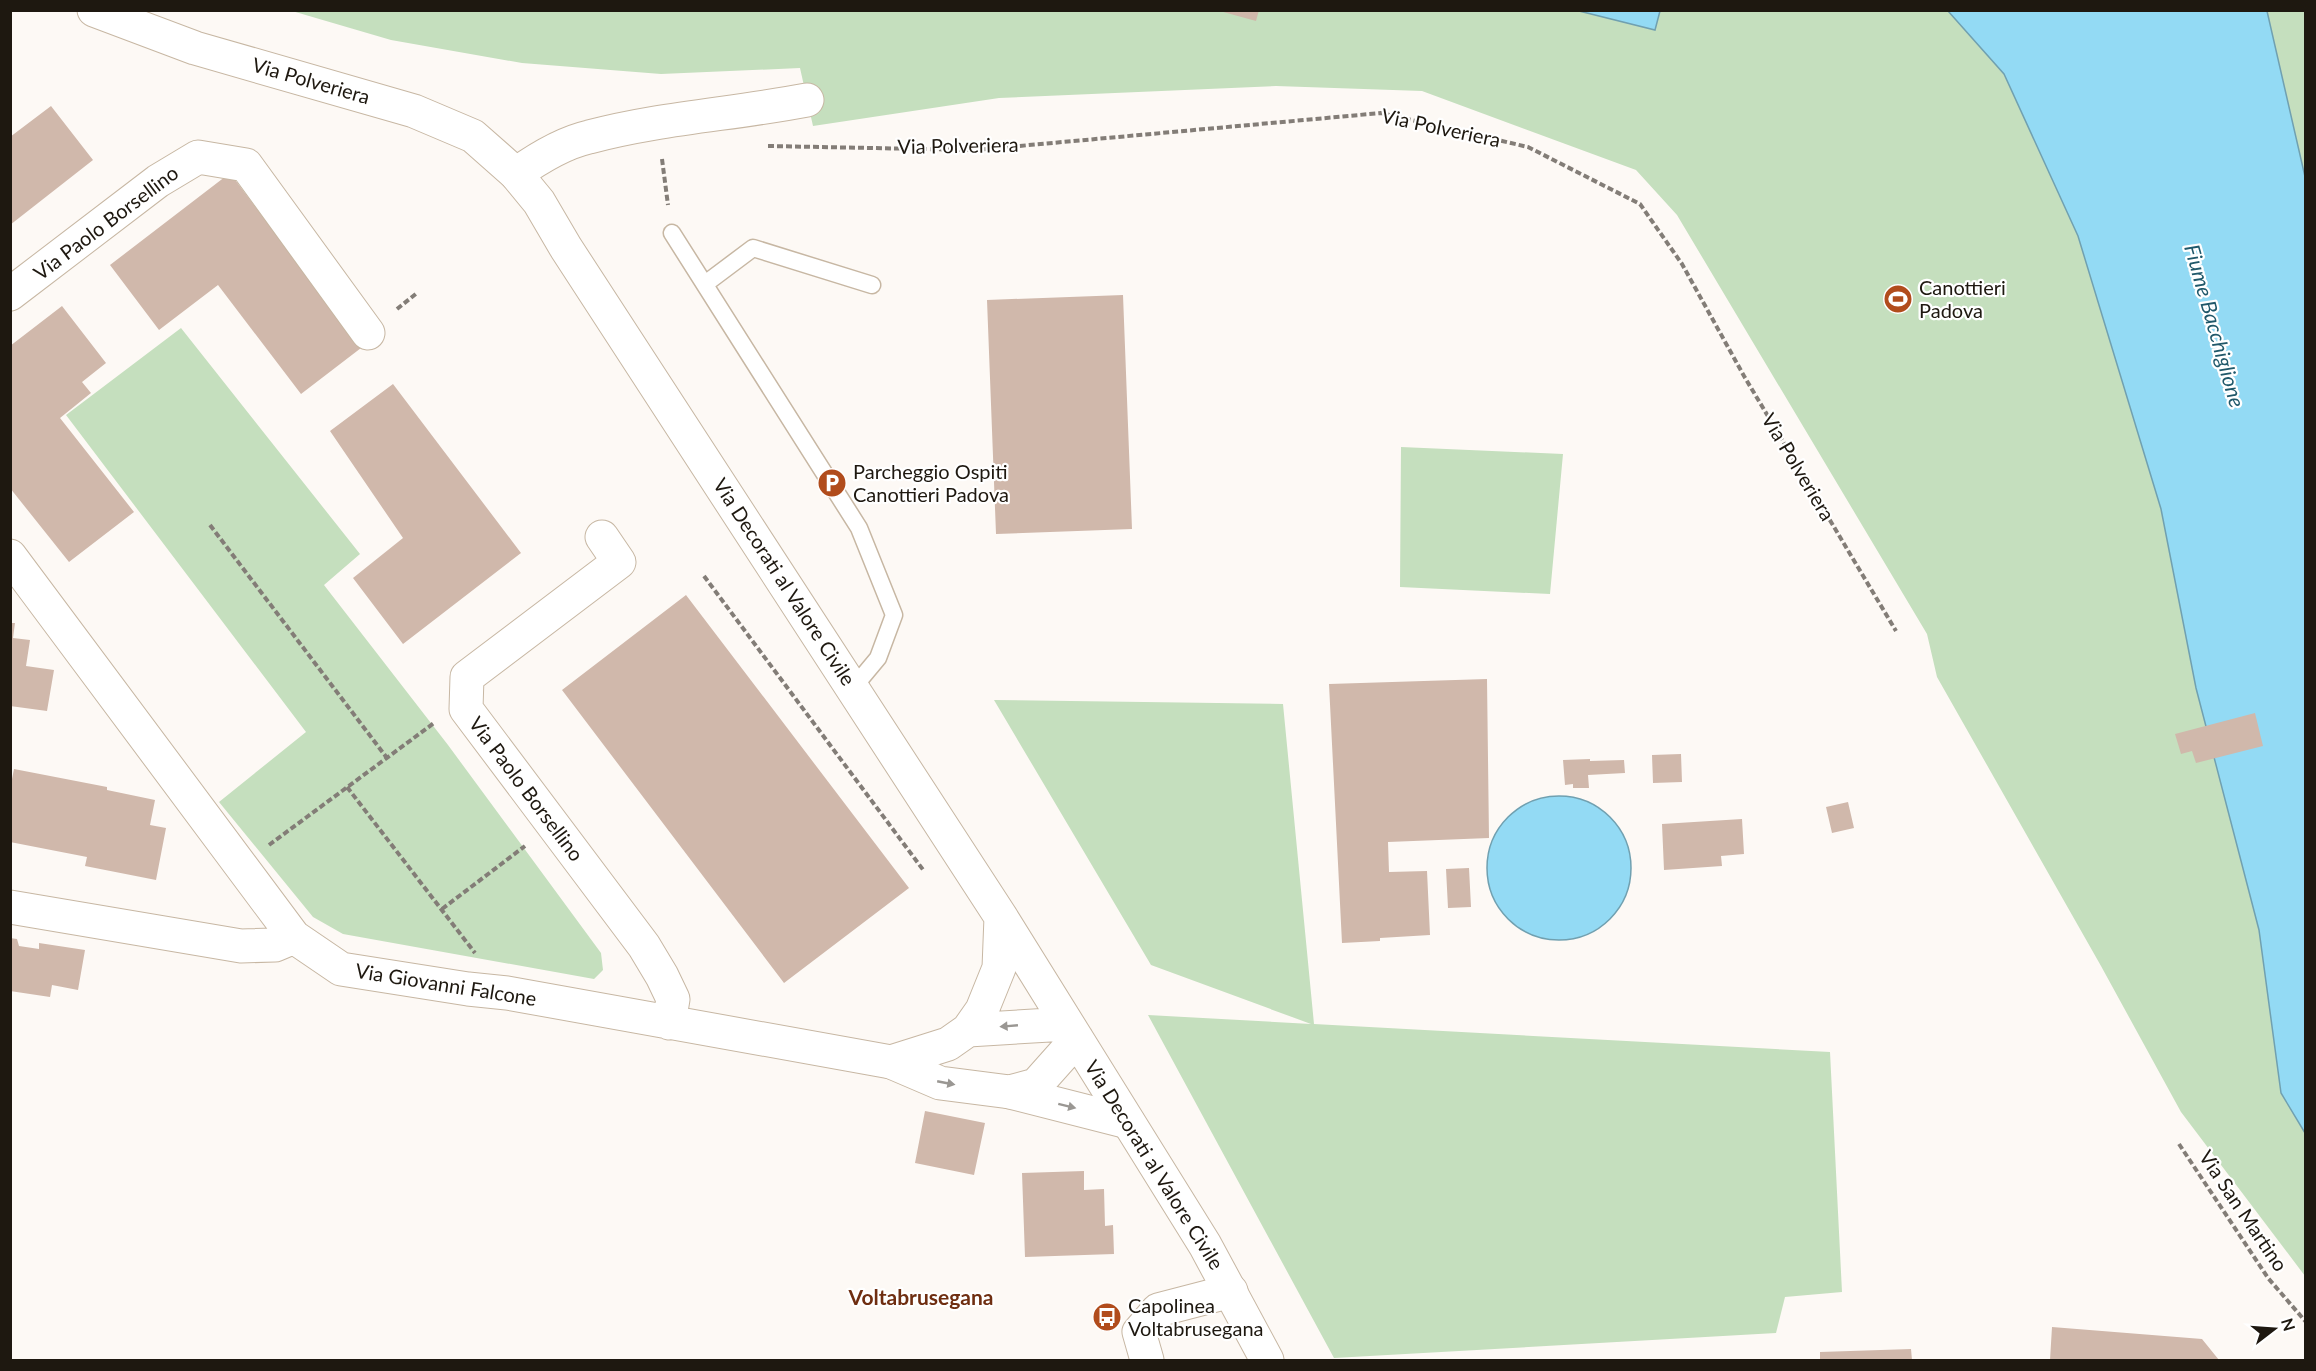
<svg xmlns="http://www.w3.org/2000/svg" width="2316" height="1371" font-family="Lato,sans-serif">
<rect width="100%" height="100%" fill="#fdf9f5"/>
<path fill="#c5dfbe" d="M292,11H1948L2004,74L2078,236L2161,509L2196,688L2259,930L2281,1093L2305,1133V1276L2181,1112L2101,966L1937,677L1927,634L1677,215L1636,170L1422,91L1276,86L999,98L813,126L800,68L661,74L522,63L391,40Z
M2267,11H2305V181Z
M181,328L360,554L324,585L448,745L601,953L603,970L594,979L343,934L313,917L219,802L306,732L66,415Z
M1401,447L1563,454L1550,594L1400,587Z
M994,700L1283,704L1314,1024L1830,1052L1842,1292L1785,1297L1776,1333L1334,1358L1148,1015L1311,1024L1151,965Z"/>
<path fill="#93daf4" stroke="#70a0b0" stroke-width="1.5" d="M1579,11H1660L1655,30Z
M1948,11H2267L2306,181L2305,1133L2281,1093L2259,930L2196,688L2161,509L2078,236L2004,74Z
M1487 868a72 72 0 1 1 144 0a72 72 0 1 1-144 0Z"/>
<path fill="#d0b8ab" d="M1216,10H1259L1256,21Z
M51,106L93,160L10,225V137Z
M230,173L361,348L301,394L218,285L159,330L110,265Z
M1123,295L1132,529L996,534L987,300Z
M62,306L106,363L82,382L91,393L60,418L134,512L69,562L10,488V346Z
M393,384L521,553L403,644L353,578L403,538L330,431Z
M686,595L909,888L784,983L562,690Z
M10,623H15L13,638L30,640L26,666L54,670L47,711L10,706Z
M1487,679L1489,838L1388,842L1389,872L1427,871L1430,935L1380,938V941L1342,943L1329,684Z
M2255,713L2263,746L2196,763L2192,751L2181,754L2175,734Z
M1681,754L1682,782L1653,783L1652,755Z
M1590,759V761L1624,760L1625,773L1588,775L1589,788H1573V784L1565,785L1563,760Z
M14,769L107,787V790L155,800L150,825L166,828L156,880L85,866L87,857L10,842V789Z
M1848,802L1854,828L1832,833L1826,807Z
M1742,819L1744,854L1721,856L1722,866L1664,870L1662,824Z
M1469,868L1471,907L1448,908L1446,869Z
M10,938L17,939L19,946L39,949V943L85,950L78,990L52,985L50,997L10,991Z
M925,1111L985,1123L974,1175L915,1163Z
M1084,1171V1190L1104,1189L1105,1226L1113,1225L1114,1254L1025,1257L1022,1173Z
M2052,1327L2202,1339L2219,1360H2050Z
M1911,1349L1912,1360H1820V1352Z"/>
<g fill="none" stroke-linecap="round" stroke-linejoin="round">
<g stroke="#c7b7a3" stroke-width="19">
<path id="service" d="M672,233L859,528L894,615L878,658L853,688
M705,284L753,248L872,285"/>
</g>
<g stroke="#c7b7a3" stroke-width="35">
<path id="minor" d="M516,174C537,159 563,143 589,137C660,118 734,114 807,100
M10,294L158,181L198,157L246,165L368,333
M602,537L619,562L467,677L466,709L644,946L662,976L673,999L669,1023
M10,556L294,937
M10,907L241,946L275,945L294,937L341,969L468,989L507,993L891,1062
M1010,1092L1128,1122
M1147,1360L1139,1332L1158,1310L1231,1291"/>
</g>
<g stroke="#c7b7a3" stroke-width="35">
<path id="tertiary" d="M94,10L195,48L414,111L473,136L516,174L539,202L566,248L1001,917L1205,1245L1267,1360
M968,1030L982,1010L999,968L1001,917
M891,1062L940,1083L1010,1092L1036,1085L1077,1039
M891,1062L948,1044L968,1030L1067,1024"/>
</g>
<path stroke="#837d77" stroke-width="4" stroke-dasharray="6 3" stroke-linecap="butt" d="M768,146L975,150L1381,113L1528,147L1640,204L1682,264L1744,376L1896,631
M662,159L668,205
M397,309L417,293
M210,525L387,758
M704,576L924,871
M347,787L475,953
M269,845L434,723
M442,909L525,846
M2179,1144L2268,1278L2306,1322"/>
<use href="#service" stroke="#fff" stroke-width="16"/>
<use href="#minor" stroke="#fff" stroke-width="33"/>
<use href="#tertiary" stroke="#fff" stroke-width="33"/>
</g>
<defs><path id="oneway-solid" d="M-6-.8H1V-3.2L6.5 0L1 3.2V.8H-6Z" transform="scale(1.5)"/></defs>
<g fill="#9a9793">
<use href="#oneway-solid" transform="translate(1009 1026) rotate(175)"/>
<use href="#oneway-solid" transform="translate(946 1083) rotate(11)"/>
<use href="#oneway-solid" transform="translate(1067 1106) rotate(14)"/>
</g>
<defs>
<g id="stadium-disc" transform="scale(1.5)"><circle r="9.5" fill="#b14c1c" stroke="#fff"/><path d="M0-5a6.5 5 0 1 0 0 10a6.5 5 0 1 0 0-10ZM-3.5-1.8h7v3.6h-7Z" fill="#fff"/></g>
<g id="parking-disc" transform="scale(1.5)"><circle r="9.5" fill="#b14c1c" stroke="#fff"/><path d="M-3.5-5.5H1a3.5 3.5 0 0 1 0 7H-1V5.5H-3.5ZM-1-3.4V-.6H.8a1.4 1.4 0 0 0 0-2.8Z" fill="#fff"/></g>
<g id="bus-disc" transform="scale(1.5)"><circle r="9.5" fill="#b14c1c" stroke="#fff"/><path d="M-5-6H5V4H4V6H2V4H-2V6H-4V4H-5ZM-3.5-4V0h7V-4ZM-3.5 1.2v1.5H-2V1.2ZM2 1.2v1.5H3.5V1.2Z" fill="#fff"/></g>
</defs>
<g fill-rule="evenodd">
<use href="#stadium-disc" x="1898" y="299"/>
<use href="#parking-disc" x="832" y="483"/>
<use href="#bus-disc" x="1107" y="1317"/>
</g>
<g text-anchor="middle" stroke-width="4.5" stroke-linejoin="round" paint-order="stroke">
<g font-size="20" fill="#1e1810" stroke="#fff">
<text transform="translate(311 81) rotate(16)" y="7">Via Polveriera</text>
<text transform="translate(1441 128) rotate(12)" y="7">Via Polveriera</text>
<text transform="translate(958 146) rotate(-1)" y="7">Via Polveriera</text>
<text transform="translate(106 223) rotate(-37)" y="7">Via Paolo Borsellino</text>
<text transform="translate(1798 467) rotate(59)" y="7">Via Polveriera</text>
<text transform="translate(784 582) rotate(57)" y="7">Via Decorati al Valore Civile</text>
<text transform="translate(526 789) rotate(53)" y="7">Via Paolo Borsellino</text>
<text transform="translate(446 985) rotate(9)" y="7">Via Giovanni Falcone</text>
<text transform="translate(1154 1165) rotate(58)" y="7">Via Decorati al Valore Civile</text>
<text transform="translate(2243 1211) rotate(56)" y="7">Via San Martino</text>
</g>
<g font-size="20" fill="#1e1810" stroke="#fff" text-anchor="start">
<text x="1919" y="295">Canottieri<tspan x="1919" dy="23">Padova</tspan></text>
<text x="853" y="479">Parcheggio Ospiti<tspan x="853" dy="23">Canottieri Padova</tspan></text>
<text x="1128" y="1313">Capolinea<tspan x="1128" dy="23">Voltabrusegana</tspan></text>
</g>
<g font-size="21" font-style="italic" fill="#1f586a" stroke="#fff">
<text transform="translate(2214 326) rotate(74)" y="7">Fiume Bacchiglione</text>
</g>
<g font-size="21" font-weight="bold" fill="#6f2e11" stroke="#fff">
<text x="921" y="1305">Voltabrusegana</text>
</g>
</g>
<rect width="2316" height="1371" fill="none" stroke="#1e1810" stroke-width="24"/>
<g transform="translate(2274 1329) rotate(73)" stroke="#ffffff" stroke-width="4.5" paint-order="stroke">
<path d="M0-4.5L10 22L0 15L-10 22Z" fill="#1e1810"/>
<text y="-9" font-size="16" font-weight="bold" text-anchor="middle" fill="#1e1810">N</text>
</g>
</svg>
